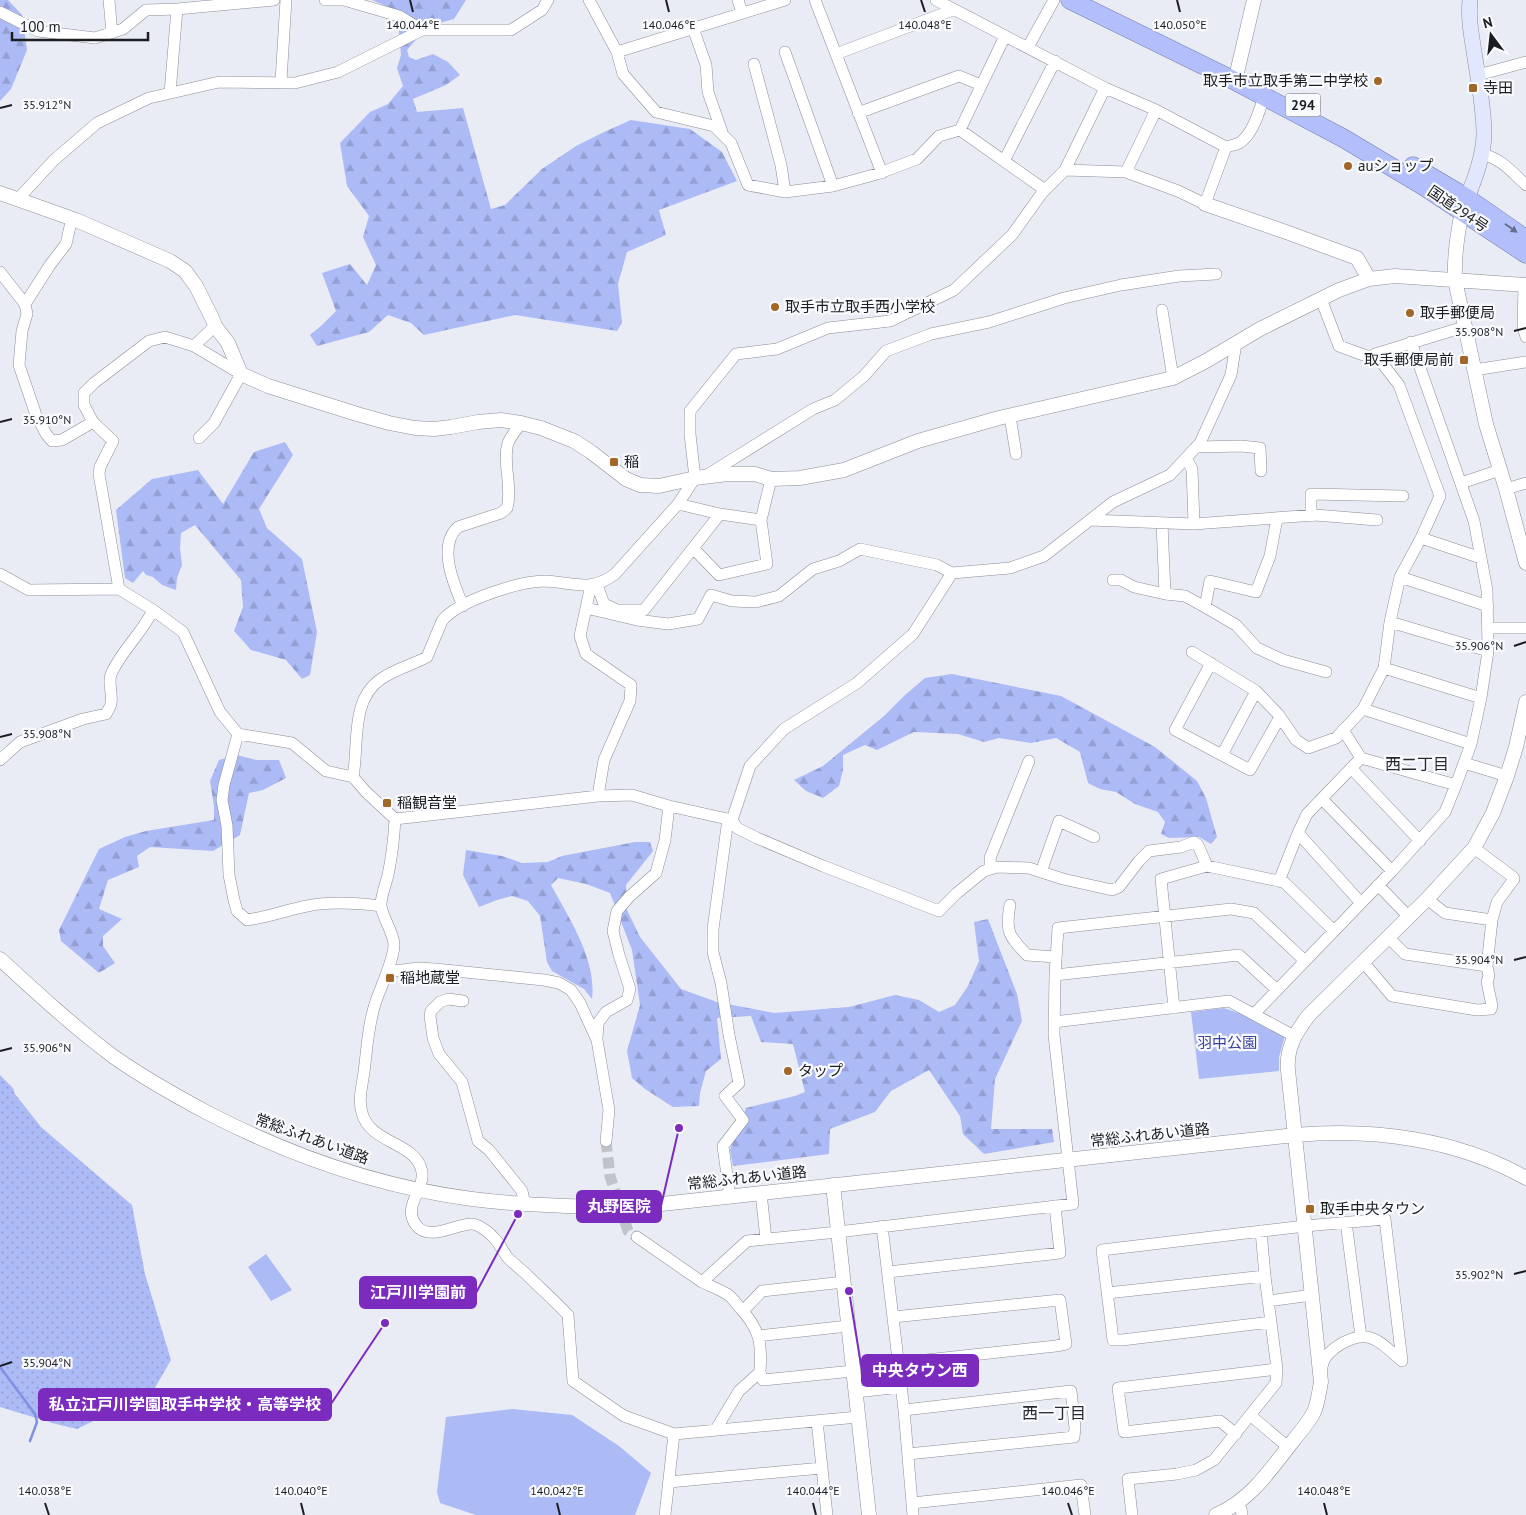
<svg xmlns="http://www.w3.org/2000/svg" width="1526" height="1515" font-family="'PT Sans','Noto Sans JP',sans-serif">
<defs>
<pattern id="grass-dots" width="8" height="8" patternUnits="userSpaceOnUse" patternTransform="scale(1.25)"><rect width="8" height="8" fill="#acbaf6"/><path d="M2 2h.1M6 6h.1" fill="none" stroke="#939fd3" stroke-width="1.8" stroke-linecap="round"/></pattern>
<pattern id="forest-firs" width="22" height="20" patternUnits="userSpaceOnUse" patternTransform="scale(1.25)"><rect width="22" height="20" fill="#acbaf6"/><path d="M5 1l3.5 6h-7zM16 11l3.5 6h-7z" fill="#939fd3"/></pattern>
</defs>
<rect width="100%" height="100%" fill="#eaecf5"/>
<path fill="url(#grass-dots)" d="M0,1075L13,1088L15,1094L41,1127L132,1205L145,1274L171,1360L145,1405L122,1407L77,1429L56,1424L0,1407Z"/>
<path fill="url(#forest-firs)" d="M0,0H8L22,15L27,50L11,89L0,101Z
M372,0H466L454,19L428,26L407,50L409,57L416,60L433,54L448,62L460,75L446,85L413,99L417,112L463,108L491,209L505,205L542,169L576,146L604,132L631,120L690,129L722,152L737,181L659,210L666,235L627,252L618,284L622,323L617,331L515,315L424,335L411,323L388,315L369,332L317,346L310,335L322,325L336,311L322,273L350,264L367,285L376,265L363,237L369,216L347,186L340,143L370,112L388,104L403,86L397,68L401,55L397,11Z
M285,442L293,455L259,509L267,528L302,559L317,632L310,675L302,679L286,660L251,650L234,631L243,607L241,580L195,525L181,533L180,548L182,565L177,578L176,590L162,585L153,577L146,575L143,571L133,583L125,578L116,510L152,479L198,470L223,504L254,452Z
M952,674L1061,696L1155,747L1197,781L1206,798L1217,837L1211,844L1199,837L1169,838L1161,834L1165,822L1158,812L1135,804L1116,792L1100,789L1088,783L1080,752L1056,738L1031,743L999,738L984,742L958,734L914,732L877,750L865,745L843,755V770L839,786L823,798L806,791L794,780L823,766L884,716L905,695L925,678Z
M237,755L256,760H279L286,778L263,790L249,793L240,835L213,851L150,847L137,856L139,867L108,880L99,909L122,919L103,936V946L115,963L99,973L61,941L59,930L99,849L125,837L146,831L214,820V806L210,781L219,760Z
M635,842H650L653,851L626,885L627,910L640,937L681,989L717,1002L774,1013L849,1007L895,995L919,1000L939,1012L955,1005L968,986L979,961L974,922L988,919L1017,994L1022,1021L995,1079L991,1129H1052L1054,1142L984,1154L963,1134L960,1116L929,1070L891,1091L875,1112L830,1129L829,1154L733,1166L730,1150L746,1108L795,1096L805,1092L793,1044L761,1042L751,1016L717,1018L721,1059L706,1071L700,1093L699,1106L673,1107L645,1089L632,1078L627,1051L640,1005L632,950L610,893L586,884L558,878L551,885C569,918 597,960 592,999L584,989L552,971L547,962L540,916L528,901L512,896L497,900L479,907L463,875L466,850L502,856L522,863L548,862L562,856Z"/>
<path fill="#acbaf6" d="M1224,1008L1242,1014L1285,1036L1279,1057V1071L1199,1079L1191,1012Z
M266,1254L292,1290L271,1301L248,1267Z
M512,1409L572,1415L619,1446L651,1473L635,1515H476L440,1503L437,1492L446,1417Z"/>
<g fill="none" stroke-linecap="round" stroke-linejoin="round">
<path stroke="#8090e2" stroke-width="2.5" d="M0,1367L35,1414L37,1422L30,1441"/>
<path stroke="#c1c3ca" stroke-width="11" stroke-dasharray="11 5.5" stroke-linecap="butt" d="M606,1141L610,1176L620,1208L628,1231L637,1237"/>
<g stroke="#8b8e96" stroke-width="12">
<path id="minor" d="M109,0L112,33
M325,0H344L399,16L422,30
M589,0L617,52L623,74L656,112L714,126L731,143L748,185L785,192L833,186L877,174L917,159L939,136L960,130L1045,190
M738,0L742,13
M815,0L882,173
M0,12L38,31L95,38L123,29L146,10L177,9L274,0
M693,28L706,65L708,92L722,132
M1028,47L1054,0
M617,52L785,0
M785,52L833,186
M836,54L953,10
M754,64L781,165L785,192
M1478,75L1526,62
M281,81L286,0
M170,93L177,9
M858,113L959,76L981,85
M960,130L1005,36
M1226,147C1229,146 1234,145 1237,144C1252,138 1260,110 1264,96
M1481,154C1501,158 1512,172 1526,185
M1004,161L1055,61
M1065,170L1105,88
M1126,172L1156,110
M18,199L54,160L97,123L149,98L219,82L295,83L338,72L422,30H511L542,10L548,0
M0,272L25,304L27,314L22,331L19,365L36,415L46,434L52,441L62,440L93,422
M1524,285L1523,327L1526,337
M1321,299L1339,346L1372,358L1378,357
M25,304L50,265L66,244L72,218
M1162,310L1173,378
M194,346L241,374L214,423L199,438
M1474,370L1526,362
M1010,416L1016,454
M1196,447L1241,446L1260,448L1261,471
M1186,458L1192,469L1194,524L1315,515L1377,520
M704,477L813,409L835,400L864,376L886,351L931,334L989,322L1064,298L1121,285L1179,276L1216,274
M1461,483L1500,470
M1506,489L1526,483
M678,504L720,514L761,520L771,479
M1311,516V494L1403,496
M1277,518L1270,556L1256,592L1210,581L1205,607L1236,625L1257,648L1283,660L1326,672
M1090,520L1194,524
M1162,523L1165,594
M1421,538L1481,558
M693,548L719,575L767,564L761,520
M0,574L29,590L119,589L153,610L183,632L220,712L238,734L292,743L326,771L353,777
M1400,577L1488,606
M1113,580H1121L1134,587L1165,594L1185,596L1205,607
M591,585L586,608L637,620L668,624L698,619L711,595L732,601L756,602L779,596L813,569L839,561L860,549L937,565L952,573
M597,585L604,604L617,610H644L720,514
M119,589L99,474L100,467L113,441L93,422L84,405V393L94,383L149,341L165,337L194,346L215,326
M463,606C454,585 437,546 458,527L501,513L507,508C513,487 502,463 508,443C511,436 517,429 521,423
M586,608L580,636L586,654L631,685L630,701L604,760L598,796
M1390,622L1488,651
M1488,628H1526
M1192,652L1256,691L1278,714L1296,740L1308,748L1336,738L1363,709L1384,668L1390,622L1400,577L1421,538L1440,496L1399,385L1375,354L1464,327
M1211,663L1175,730L1250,770L1280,717
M1384,668L1481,698
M1363,709L1471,744
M1343,730L1361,758L1456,785
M238,734L224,785L222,800L227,826L229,875L234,900L237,911L247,920C268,917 287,910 307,906C331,901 357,903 381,906
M1222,755L1256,691
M0,760L20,742L83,719L106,714C108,710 111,706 111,703C113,693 107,681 112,672C123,649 142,633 153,610
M1464,763L1507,776
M1351,768L1420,841
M1322,799L1392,871
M395,819L598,796L632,795L669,806L732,820L750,766L784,729L857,683L913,634L952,573L1010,568L1044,556L1113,502L1170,475L1200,443L1231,375L1236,343
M728,819L713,929V952L721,983L729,1035L739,1083L725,1096L743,1120L723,1146L730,1197
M732,820L737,828L757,838L823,866L939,911L957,893L984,871L997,867L1029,868L1063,879L1112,890L1119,887L1139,861L1149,851L1181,847L1194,842L1198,845L1207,866
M1298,833L1361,903
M991,869L990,858L1029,761
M1041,872L1059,821L1094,837
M1279,881L1298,833L1307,814L1361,758
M1378,885L1409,917
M1427,899L1445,913L1492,920
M1010,905C1005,932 1009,936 1027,955L1056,957
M1389,938L1405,954L1487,966
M1364,963L1392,996L1477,1010L1491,1009L1492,1006L1487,982L1489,976L1487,966L1492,920L1497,902L1514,879L1513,877L1474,848
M387,972L418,968L435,969L544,980L559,983L571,990L580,1003L597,1040L609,1110L606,1141
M1055,975L1239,955L1277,990
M463,1001L448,999L440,1002L431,1011L430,1016L433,1038L439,1054L462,1082L478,1141L489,1150L522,1191L525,1205
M1174,1008L1161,879L1207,866L1279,881L1285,883L1334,931
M1254,1014L1392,871L1445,812L1456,785L1471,744L1481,698L1488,651L1487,590L1474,521L1411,342
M1054,1022L1229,1001L1294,1036
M597,1038L598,1023L606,1012L627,1000L630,989L619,955L613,931L617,911L629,897L656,873L665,840L669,806
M761,1193L766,1239
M1346,1222L1361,1337
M882,1226L904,1410L913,1515
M637,1237L702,1282
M888,1272L1060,1253L1055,1206
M1107,1293L1265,1276
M1268,1301L1312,1295
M743,1311L762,1291L844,1282
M893,1317L1060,1300L1066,1344L1056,1346L898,1363
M1271,1322L1122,1340H1113L1102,1250L1305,1226L1385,1219L1402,1361
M758,1336L848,1326
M1321,1371C1322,1367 1323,1361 1326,1357C1334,1346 1353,1335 1367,1337C1380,1339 1392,1353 1402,1361
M760,1372L763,1380L853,1371
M856,1392L901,1387
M904,1410L1071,1391L1075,1428L1074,1437L908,1454
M1250,1415L1288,1447
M858,1417L674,1434L624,1416L573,1381L568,1315C554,1300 539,1287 525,1273C519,1268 513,1263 508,1258C503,1252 500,1244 495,1239C490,1233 481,1226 473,1224C459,1222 429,1243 416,1225C401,1205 428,1188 421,1168C413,1142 370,1143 362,1113C358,1099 362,1087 364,1072C367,1049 368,1024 376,1001C381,986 394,960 394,944C393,931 381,915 381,905C381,895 386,884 388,875C392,856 394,838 395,819L366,792L353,777C359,745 350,700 381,679C395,669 412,665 427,657L442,621C457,601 520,581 545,581C573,582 590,593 615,574L678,504L695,478L690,434V411L736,354L777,349L828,328L890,321L954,290L1012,235L1042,193L1065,170L1126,172L1178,191L1205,204L1226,147L1156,110L1105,88L936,0
M817,1421L827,1515
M716,1429L739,1391L760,1372C762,1344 760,1329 740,1308C736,1303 732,1297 727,1294C719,1289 710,1286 702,1282L747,1241L838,1232L1073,1204L1054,1035L1055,975L1058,928L1231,909L1254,913L1305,961
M1236,1434L1220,1421L1124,1432L1118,1388L1277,1369
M669,1482L822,1468
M912,1503L1081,1485L1085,1515
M1238,1504L1241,1509L1242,1515
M665,1515L674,1434
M1132,1515L1128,1479L1177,1474L1196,1470L1214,1460L1276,1383L1277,1369L1265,1276L1261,1231"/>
</g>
<g stroke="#8b8e96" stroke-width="15">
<path id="tertiary" d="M1235,81L1254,0
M0,193L76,220L170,261L185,271L196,286L213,320L215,326L228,343L241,374L268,386L357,414L389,423L415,428L434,429L451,427L478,422L501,420L521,423L541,428L574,441L591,452L626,479L640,485L659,486L695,478L728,474H755L771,479L800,478L844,470L918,441L999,418L1173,378L1206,361L1260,329L1339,290L1369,279L1395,276L1526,285
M1205,204L1286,232L1357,258L1369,279
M1462,212C1457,235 1454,256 1455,280L1486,424L1506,489L1526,563
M0,959C37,993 74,1027 114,1057C144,1078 176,1096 208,1113C291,1156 380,1187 472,1199C526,1206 580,1207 634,1207L1295,1135C1373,1128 1457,1139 1526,1178
M833,1185L869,1515
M1216,1515C1251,1500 1270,1470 1293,1441C1300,1432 1309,1422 1314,1412C1318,1403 1319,1392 1321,1382L1288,1070C1286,1048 1296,1032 1309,1015L1427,899L1474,848L1493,813L1507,776L1516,747L1526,702"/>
</g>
<g stroke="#8b8e96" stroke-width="16">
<path id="secondary" d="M1463,209C1472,185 1483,161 1484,135C1484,109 1479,83 1475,58C1472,38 1468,20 1470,0"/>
</g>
<g stroke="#717cad" stroke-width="19">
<path id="trunk" d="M1070,0L1235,81L1343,138L1425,187L1526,254
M1413,166L1467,198L1526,239"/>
</g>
<use href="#minor" stroke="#fff" stroke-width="11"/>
<use href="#tertiary" stroke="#fff" stroke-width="14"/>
<use href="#secondary" stroke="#e2e7fd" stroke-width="15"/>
<use href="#trunk" stroke="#b2bffa" stroke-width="18"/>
</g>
<defs><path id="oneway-solid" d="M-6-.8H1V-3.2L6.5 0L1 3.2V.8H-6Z" transform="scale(1.25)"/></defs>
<use fill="#676e8d" href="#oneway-solid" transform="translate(1511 228) rotate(35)"/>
<path fill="none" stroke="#1c1d20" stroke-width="2" d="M410,0L413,12M666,0L669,12M921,0L925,12M1177,0L1180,12M0,108L12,105M1514,331L1526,328M0,422L12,419M1514,646L1526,642M0,737L12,734M1514,960L1526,957M0,1051L12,1048M1514,1274L1526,1271M0,1366L12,1362M45,1503L49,1515M301,1503L304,1515M557,1503L560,1515M813,1503L816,1515M1068,1503L1072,1515M1324,1503L1327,1515"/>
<g fill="#a26728" stroke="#f9fafd" stroke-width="2">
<circle cx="1378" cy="81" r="5"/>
<rect x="1468" y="83" width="10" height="10" rx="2.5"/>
<circle cx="1348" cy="166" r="5"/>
<circle cx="775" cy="307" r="5"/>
<circle cx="1410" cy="313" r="5"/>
<rect x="1459" y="355" width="10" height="10" rx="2.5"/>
<rect x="609" y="457" width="10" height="10" rx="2.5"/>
<rect x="382" y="798" width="10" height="10" rx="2.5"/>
<rect x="385" y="973" width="10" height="10" rx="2.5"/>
<circle cx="788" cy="1071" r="5"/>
<rect x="1305" y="1204" width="10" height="10" rx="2.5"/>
</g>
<g text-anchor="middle" stroke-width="4.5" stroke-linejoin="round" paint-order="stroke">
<rect fill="#f9fafd" stroke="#5e5f62" stroke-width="1" x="1285.5" y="93.5" width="35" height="23" rx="4"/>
<g font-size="14" font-weight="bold" fill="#1c1d20">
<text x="1303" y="110">294</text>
</g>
<g font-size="15" fill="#1c1d20" stroke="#f9fafd" text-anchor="start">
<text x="1368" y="86" text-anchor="end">取手市立取手第二中学校</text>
<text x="1483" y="93">寺田</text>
<text x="1358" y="171">auショップ</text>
<text x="785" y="312">取手市立取手西小学校</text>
<text x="1420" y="318">取手郵便局</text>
<text x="1454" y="365" text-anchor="end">取手郵便局前</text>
<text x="624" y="467">稲</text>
<text x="397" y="808">稲観音堂</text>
<text x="400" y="983">稲地蔵堂</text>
<text x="798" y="1076">タップ</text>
<text x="1320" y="1214">取手中央タウン</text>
</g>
<g font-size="15" fill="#1c1d20" stroke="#f9fafd">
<text transform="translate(1458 209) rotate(34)" y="5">国道294号</text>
<text transform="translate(1150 1135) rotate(-6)" y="5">常総ふれあい道路</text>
<text transform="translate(312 1139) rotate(20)" y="5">常総ふれあい道路</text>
<text transform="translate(747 1178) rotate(-6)" y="5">常総ふれあい道路</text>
</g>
<g font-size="15" fill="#3a42a2" stroke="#f9fafd">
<text x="1227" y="1048">羽中公園</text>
</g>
<g font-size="16" fill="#282a31" stroke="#f9fafd">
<text x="1417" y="770">西二丁目</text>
<text x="1054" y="1419">西一丁目</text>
</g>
</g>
<g font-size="12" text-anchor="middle" fill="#1c1d20" stroke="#f9fafd" stroke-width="4.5" stroke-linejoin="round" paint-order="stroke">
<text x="413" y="29">140.044°E</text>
<text x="669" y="29">140.046°E</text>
<text x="925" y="29">140.048°E</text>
<text x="1180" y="29">140.050°E</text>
<text x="47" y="109">35.912°N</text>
<text x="1479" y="336">35.908°N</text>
<text x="47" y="424">35.910°N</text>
<text x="1479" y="650">35.906°N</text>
<text x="47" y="738">35.908°N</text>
<text x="1479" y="964">35.904°N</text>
<text x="47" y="1052">35.906°N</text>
<text x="1479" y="1279">35.902°N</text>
<text x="47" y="1367">35.904°N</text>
<text x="45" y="1495">140.038°E</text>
<text x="301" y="1495">140.040°E</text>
<text x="557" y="1495">140.042°E</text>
<text x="813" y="1495">140.044°E</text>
<text x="1068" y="1495">140.046°E</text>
<text x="1324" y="1495">140.048°E</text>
</g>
<path fill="none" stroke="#7b2cbf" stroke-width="2" d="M679 1128L661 1206M518 1214L476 1293M849 1291L862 1371M385 1323L331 1404"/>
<g fill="#7b2cbf" stroke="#f9fafd" stroke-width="2">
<circle cx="679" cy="1128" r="5"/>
<circle cx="518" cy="1214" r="5"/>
<circle cx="849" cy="1291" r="5"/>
<circle cx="385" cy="1323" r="5"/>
</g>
<g fill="#7b2cbf" stroke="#7b2cbf" stroke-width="2">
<rect x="577" y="1191" width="84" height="31" rx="5"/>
<rect x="360" y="1277" width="116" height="31" rx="5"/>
<rect x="862" y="1355" width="116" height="31" rx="5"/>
<rect x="39" y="1389" width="292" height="31" rx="5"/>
</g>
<g font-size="16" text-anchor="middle" font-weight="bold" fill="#fff">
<text x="619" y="1212">丸野医院</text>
<text x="418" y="1298">江戸川学園前</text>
<text x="920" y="1376">中央タウン西</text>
<text x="185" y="1410">私立江戸川学園取手中学校・高等学校</text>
</g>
<g transform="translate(1491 35) rotate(345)" stroke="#f9fafd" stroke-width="4" paint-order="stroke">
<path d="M0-4L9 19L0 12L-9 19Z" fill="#1c1d20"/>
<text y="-8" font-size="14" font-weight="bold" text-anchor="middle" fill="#1c1d20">N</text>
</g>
<path d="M12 32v8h136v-8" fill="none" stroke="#1c1d20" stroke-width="2.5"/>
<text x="20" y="32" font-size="15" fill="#1c1d20" stroke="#f9fafd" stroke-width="4" paint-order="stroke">100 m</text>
</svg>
